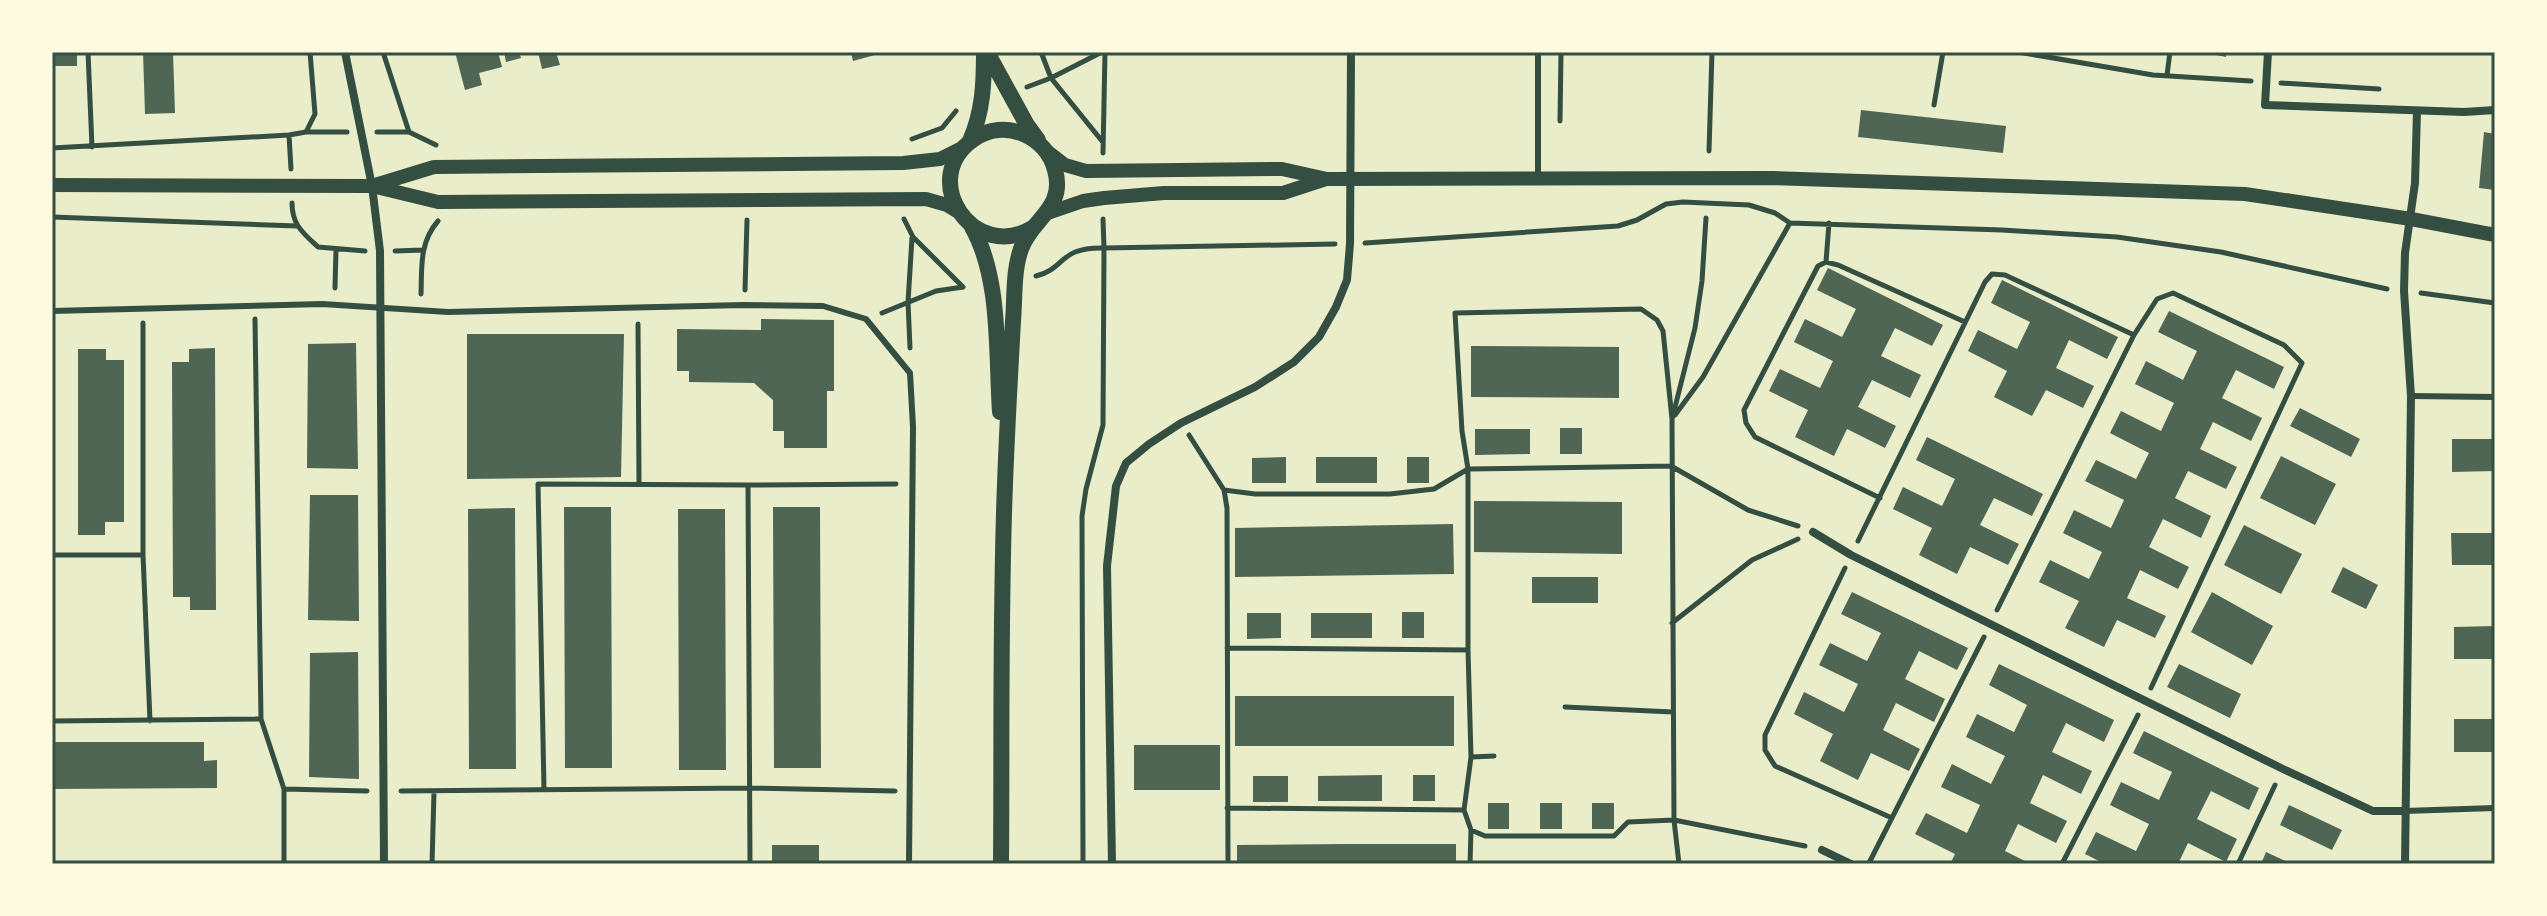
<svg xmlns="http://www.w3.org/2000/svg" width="2547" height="916" font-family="Helvetica,sans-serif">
<rect width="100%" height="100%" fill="#e9edc9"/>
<path fill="#4f6655" d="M52,52H77V66H52Z
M143,52H173L175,113L145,114Z
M455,52H498L502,67L479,73L482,85L465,90Z
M504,52H519L521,58L506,62Z
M538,52H556L560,65L542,69Z
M851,52H882V53L853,61Z
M2203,52H2226V57Z
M1861,110L2006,126L2003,153L1858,137Z
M2484,132L2495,134V190L2479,188Z
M1828,268L1943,325L1932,346L1895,328L1881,356L1921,375L1910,398L1872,380L1858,407L1896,426L1885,448L1847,429L1834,456L1795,437L1808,410L1769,391L1780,369L1820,388L1833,361L1794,342L1805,319L1842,337L1856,309L1817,290Z
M2002,280L2118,337L2107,359L2069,340L2056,368L2094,386L2083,408L2046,390L2032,416L1994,397L2007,371L1968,351L1978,330L2017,349L2030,322L1991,303Z
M2169,311L2284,367L2274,389L2236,370L2222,398L2262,418L2251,441L2213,422L2200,449L2237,467L2226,489L2188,471L2175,498L2211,516L2201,538L2163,519L2149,547L2189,567L2178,589L2140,570L2127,598L2166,616L2155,638L2117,620L2104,647L2065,628L2079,601L2039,582L2050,560L2089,579L2102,552L2063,533L2074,510L2111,528L2124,500L2085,481L2096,460L2136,479L2149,453L2110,433L2121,411L2161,431L2174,403L2135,384L2146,361L2183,380L2197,351L2158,332Z
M761,319L834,320V391H827V448H784V431H773V400L754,383L689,382V371H677V329L761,330Z
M467,334H624L621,477L467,479Z
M356,343L358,469L307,468L308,344Z
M1471,346L1619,347V398L1471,397Z
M215,348L216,610H190V597H173L172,362H189V349Z
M78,349H106V360H124V522H105V535H78Z
M2300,408L2360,439L2351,457L2290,426Z
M1560,428H1582V454H1560Z
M1475,429H1530V454L1475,455Z
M1927,437L2043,494L2032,516L1994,498L1980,525L2019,544L2008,565L1970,547L1957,574L1919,555L1932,528L1893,509L1903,487L1942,506L1955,479L1916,460Z
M2452,439H2495V471L2452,472Z
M2281,456L2336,484L2315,525L2260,498Z
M1286,457V483H1252V458Z
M1316,457H1377V483H1316Z
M1407,457H1429V483H1407Z
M310,495H358L359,621L308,620Z
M1474,501L1622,502V554L1474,552Z
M564,507H611L612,768H565Z
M773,507H820L821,768H774Z
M515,508L516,769H469L468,509Z
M678,509H725L726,770H679Z
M1453,524L1454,574L1235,577V528Z
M2244,525L2302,554L2281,594L2224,565Z
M2451,533H2495V565H2452Z
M2343,567L2378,585L2366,609L2331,592Z
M1532,577H1598V603H1532Z
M1852,592L1968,648L1957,670L1919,651L1905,679L1945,699L1934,722L1896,703L1883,730L1920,749L1909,771L1871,753L1858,780L1820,761L1833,734L1794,714L1804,692L1844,712L1858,684L1819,665L1830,643L1867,661L1881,633L1841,614Z
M2212,592L2273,626L2252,665L2191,632Z
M1402,612H1424V638H1402Z
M1247,613H1281V638L1247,639Z
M1311,613H1372V638H1311Z
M2495,626V659H2454V627Z
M358,652L359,779L309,777L310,653Z
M1999,664L2114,720L2104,742L2066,723L2052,752L2092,771L2081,794L2043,775L2030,803L2067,821L2056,843L2018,824L2005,851L2031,864H1950L1955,854L1915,834L1926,813L1967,833L1980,805L1941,787L1952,764L1991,784L2005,756L1966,737L1977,714L2014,732L2027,705L1989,685Z
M2179,664L2241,694L2230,718L2167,687Z
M1235,696H1454V746H1235Z
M2454,719H2495V752H2454Z
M2144,731L2259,788L2249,810L2211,791L2197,819L2237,839L2226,862L2188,843L2178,864H2105L2085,854L2096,832L2136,851L2149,824L2110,805L2121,782L2159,800L2172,772L2133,753Z
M52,742H204V761L217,760V788L52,789Z
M1134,745H1220V790H1134Z
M1382,775V801H1318V776Z
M1413,775H1435V801H1413Z
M1253,776H1288V802H1253Z
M1488,803H1509V829H1488Z
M1540,803H1562V829H1540Z
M1592,803H1614V829H1592Z
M2289,805L2342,830L2332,850L2280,825Z
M1343,844H1456V864H1237V845Z
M772,845H819V864H772Z
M2266,852L2292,864H2261Z"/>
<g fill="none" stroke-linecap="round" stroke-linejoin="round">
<path stroke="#344e41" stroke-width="5" d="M88,52L92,147
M383,52L409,132
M1041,52L1051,78L1102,141
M2018,52L2153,75L2251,81
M2167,75L2170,52
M2281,83L2379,89
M1027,87L1051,78L1102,52
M1934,105L1943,52
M1560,121L1561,52
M306,132H347
M377,132H409L436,145
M289,135L291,169
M912,139L942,128L956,111
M52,148L289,135L306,132L315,114L310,52
M1709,151L1712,52
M1103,153L1105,52
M292,203C292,225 303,233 318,247L365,251
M52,217L297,226
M904,219L913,237L963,287
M1365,243L1618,226L1637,220L1666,204L1683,202L1749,205L1775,213L1790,223L2002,230L2117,237L2221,252L2387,289
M395,251L422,250
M1826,262L1829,223
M1036,276C1067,268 1058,247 1104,248L1103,219
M335,288L336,249
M745,290L747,220
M2421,293L2495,303
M421,294C422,267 419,243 438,221
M882,313L936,291L963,287
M255,319L261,719L284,789V864
M638,324L639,483
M2134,335L2157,299L2173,293L2284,345L2302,363L2151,688
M910,348L908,302L912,238
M1675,415L1703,377L1790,223
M1672,419L1663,331L1657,320L1641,309L1455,313L1462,431L1468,469L1671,466L1748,510L1798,526
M1189,435L1224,490L1227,508L1228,864
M1224,490L1255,494H1390L1434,489L1468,469V650
M1880,498L1755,437L1746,423L1744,410L1818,266L1826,262L1838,265L1965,322
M1858,541L1985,282L1992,274L2005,275L2134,335L1997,610
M52,555H143V323
M143,555L150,721
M1845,568L1765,735V750L1775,766L1892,818
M1672,623L1752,560L1798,539
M1227,648L1468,650L1471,757L1464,810L1471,830L1470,864
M1565,707L1673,712
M52,721L261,719
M1471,757L1494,756
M284,789L367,791
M544,790L538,484L747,485
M401,791L751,788L895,791
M1227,808L1464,810
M1471,830L1485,836H1614L1628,822L1674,820L1805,846
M1869,863L1984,637
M432,864L434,792
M750,864L748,485L896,484
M1083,864L1082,516L1086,489L1103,425L1104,248L1335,244
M1679,864L1674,820L1672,419L1695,328L1702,281L1706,218
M2062,864L2138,715
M2238,864L2275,785"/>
<path stroke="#344e41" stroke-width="6" d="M1538,52V176
M52,311L322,304L448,312L744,305L823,306L866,319L910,373L913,427L909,864
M2411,396L2495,397
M2404,811L2495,808"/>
<path stroke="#344e41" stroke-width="8" d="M345,52L372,186L380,251L384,864
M2268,52L2265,105L2464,112L2495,110
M1813,532L1851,555L2283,769L2373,811H2404
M1822,850L1851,864
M1112,864L1107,566L1116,486L1126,463L1149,444L1181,423L1255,387L1294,362L1319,337L1336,307L1347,280L1350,244L1351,52
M2405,864L2411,396L2404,291L2405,253L2415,183L2417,111"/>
<path stroke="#344e41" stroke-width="14" d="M1048,152L1065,165L1086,171L1282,169L1327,179L1772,178L2245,194L2411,219L2495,235
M52,185L372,186L438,202L926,199L947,205L960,213
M375,185L434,167L903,163L940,159L964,147
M1048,213L1083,201L1104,198L1164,193H1283L1326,179"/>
<path stroke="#344e41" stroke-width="16" d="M987,52L1027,125L1038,140
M970,141C983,111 984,84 984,52
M972,227C1001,278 996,353 1000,412
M1001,864C1002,737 1000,610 1005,484C1007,429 1010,375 1013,321C1015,298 1013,271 1021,249C1031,219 1066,209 1055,170C1046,135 1004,118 974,139C916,178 974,265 1034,227"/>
</g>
<rect width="2547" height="916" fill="none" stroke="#fefae0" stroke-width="108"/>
<rect x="54" y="54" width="2439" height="808" fill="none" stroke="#344e41" stroke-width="3"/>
</svg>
